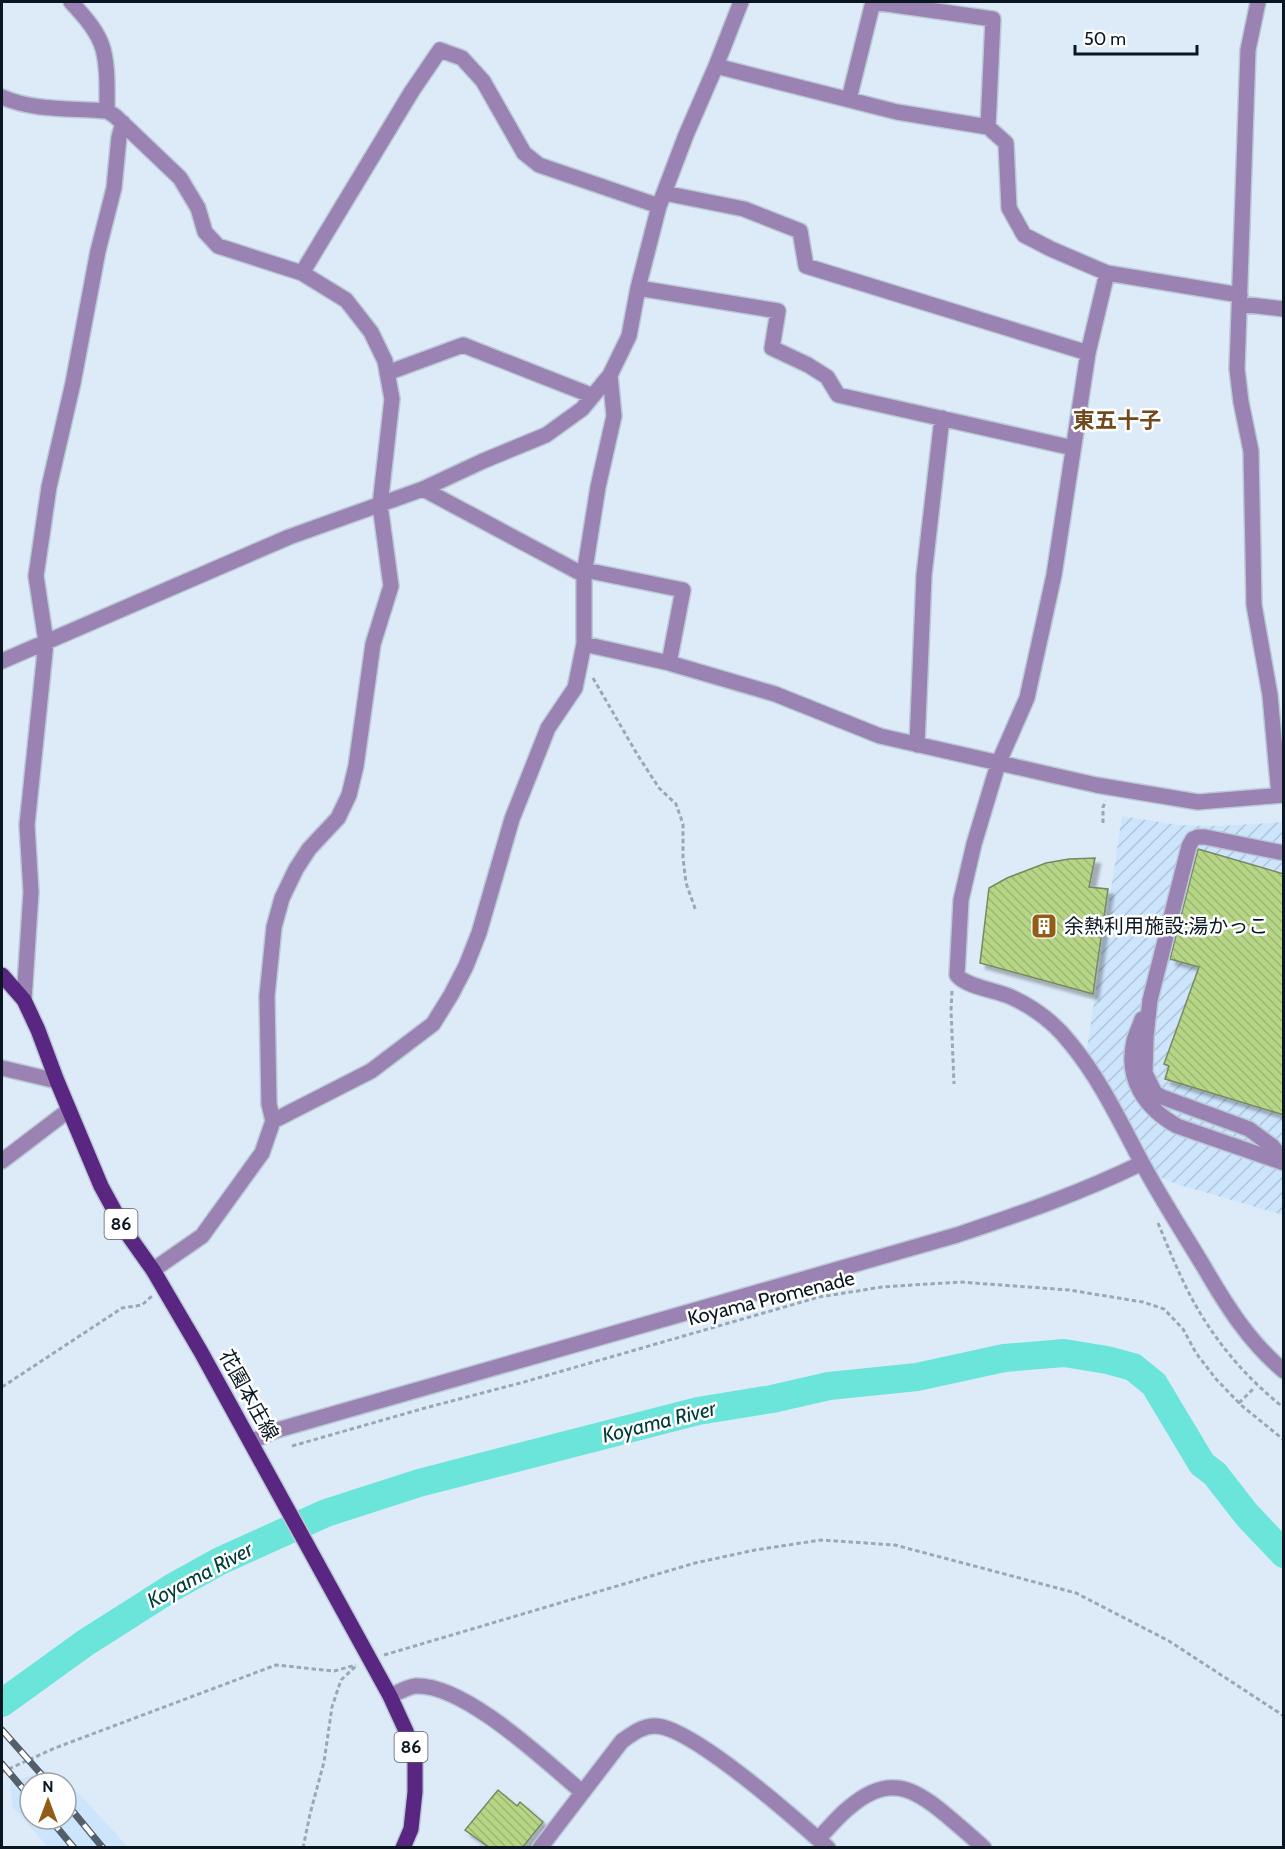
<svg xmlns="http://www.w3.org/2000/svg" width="1285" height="1849" font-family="Cabin,'Noto Sans JP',sans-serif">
<defs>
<pattern id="industrial-furrows" width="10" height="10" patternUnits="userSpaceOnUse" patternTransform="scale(1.5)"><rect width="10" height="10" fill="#cce5fc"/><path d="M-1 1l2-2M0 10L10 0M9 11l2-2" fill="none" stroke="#aec4d8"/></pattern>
<pattern id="building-back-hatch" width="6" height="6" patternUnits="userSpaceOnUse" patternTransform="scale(1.5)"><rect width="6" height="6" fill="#b6d685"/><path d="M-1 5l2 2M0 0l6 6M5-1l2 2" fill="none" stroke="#9bb773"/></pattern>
<filter id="shadow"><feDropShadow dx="5.5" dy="5.5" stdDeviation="1.5" flood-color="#0004"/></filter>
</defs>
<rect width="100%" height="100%" fill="#ddebf8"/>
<path fill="#cce5fc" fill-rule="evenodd" d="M46,1770L58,1780L70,1784L128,1847H48L13,1807L10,1783ZM30,1783H66V1819H30Z"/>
<path fill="url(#industrial-furrows)" d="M1122,816L1179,825L1220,826L1283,822V1215L1176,1184L1158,1176L1087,1049Z"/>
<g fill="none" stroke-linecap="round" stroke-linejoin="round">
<path stroke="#6be5d9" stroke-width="28" d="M2,1703L85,1643L173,1587L220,1561L326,1513L419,1483L698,1411L772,1399L829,1386L917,1377L1004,1358L1064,1353L1107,1360L1133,1367L1154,1384L1202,1464L1215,1474L1247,1515L1284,1554"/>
</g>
<path fill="url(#building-back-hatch)" stroke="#788861" stroke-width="1.5" filter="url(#shadow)" d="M1198,849L1284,874V1115L1165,1079L1169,1066L1164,1064L1199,967L1170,959Z
M1095,858L1089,887L1108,889L1093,994L980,963L989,888L1007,878L1046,863L1069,859Z
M498,1790L517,1806L520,1802L543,1822L522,1848H490L465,1830Z"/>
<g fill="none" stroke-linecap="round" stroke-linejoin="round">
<g stroke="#bbc9d6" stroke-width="18">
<path id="minor" d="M71,2C83,15 98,31 103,49C108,68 107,90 107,111
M1258,2L1248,50L1237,369L1241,402L1251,451L1254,605L1270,695L1279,795
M716,66L897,112L988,127L1006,143L1009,208L1024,235L1051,249L1107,273L1240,295
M2,97C33,111 72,108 107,111L115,116L180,178L198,208L205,232L218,246L302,273L346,300L371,332L385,361L392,399L380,505L391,586L373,644L356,766L349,795L338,818L309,849L296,869L282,898L274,927L267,996L269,1104L273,1121
M849,99L873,2L993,19L988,127
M664,193L744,209L800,231L806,266L1088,353
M302,273L412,91L440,50L462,58L483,81L524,153L539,165L659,206
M1107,273L1088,353L1054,575L1027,698L998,764L974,844L961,900L957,975C966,987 996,990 1011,997C1035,1008 1055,1023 1071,1044C1100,1079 1120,1122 1141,1161C1160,1197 1183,1232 1204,1267C1226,1305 1249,1342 1284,1371
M638,288L778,311L772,348L808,365L827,377L838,395L1073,448
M1240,304L1284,309
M387,373L463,345L593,396
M423,489L584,575
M585,570L683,590L669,663
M584,644L669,663L775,694L880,736L1096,785L1198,802L1284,795
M2,661L289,537L423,489L483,461L546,435L582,409L610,375L629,336L638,288L659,206L686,135L716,66L741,2
M917,745L924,575L942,418
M1284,853L1205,837H1198L1193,839L1189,846L1150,1000L1146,1037L1145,1073L1155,1093L1162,1097L1249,1129L1272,1146L1284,1160
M24,1000L31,892L27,825L46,642L36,576L49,487L73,383L98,251L114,188L119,137L123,123
M1142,1019C1140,1026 1136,1033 1134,1041C1125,1079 1145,1108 1177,1126L1284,1163
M2,1068L57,1081
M2,1161L69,1110
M153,1270L202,1236L262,1153L273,1121L371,1071L433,1024L451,995L466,966L479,933L512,819L548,728L575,688L584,644V575L598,487L614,416L610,375
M251,1442L274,1431L957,1235C1020,1214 1083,1192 1142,1163
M390,1696C399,1692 407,1687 416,1686C465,1684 545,1761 582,1792
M818,1839C829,1828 839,1815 851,1806C888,1775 913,1787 945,1814C958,1825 971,1836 984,1848
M540,1848L622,1741C632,1734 642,1726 655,1726C691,1726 798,1821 828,1848"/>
</g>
<g stroke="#bbc9d6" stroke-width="18">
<path id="major" d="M2,975L24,1000L38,1030L57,1081L101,1186L126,1232L153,1270L201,1352L390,1696L406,1731L415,1761V1792L411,1829L403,1848"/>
</g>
<path stroke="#9aa8b4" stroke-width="3" stroke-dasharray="4.5 3" stroke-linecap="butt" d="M593,678L637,754L659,788L676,804L683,824V858L686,883L696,911
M1103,823V807L1106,801
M952,991L951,1010L954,1084
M1158,1223C1168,1247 1178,1272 1190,1295C1213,1339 1245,1377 1284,1408
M2,1387L122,1308L142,1305L152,1296
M1239,1403L1254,1388
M292,1446L425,1408L524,1382L819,1297L882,1287L960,1282L1069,1290L1143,1302L1164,1309L1183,1329L1196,1353L1216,1379L1241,1405L1284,1440
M384,1655L695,1563L755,1550L821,1540L895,1545L1076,1593L1169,1641L1284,1716
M2,1772L55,1748L276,1665L334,1671L356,1665
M303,1848L310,1814L324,1762L332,1707L341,1680L356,1666"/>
<use href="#minor" stroke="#9a82b3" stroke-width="15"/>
<use href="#major" stroke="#592781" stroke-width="15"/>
<g stroke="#53606c" stroke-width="7">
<path id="rail" d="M2,1730L49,1783
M2,1764L30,1797
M66,1803L103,1848
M50,1819L74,1848"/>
</g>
<use href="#rail" stroke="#fff" stroke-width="4.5" stroke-dasharray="14" stroke-linecap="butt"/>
</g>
<defs>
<g id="building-square" transform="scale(1.35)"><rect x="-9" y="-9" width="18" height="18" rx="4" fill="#945d16" stroke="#fff"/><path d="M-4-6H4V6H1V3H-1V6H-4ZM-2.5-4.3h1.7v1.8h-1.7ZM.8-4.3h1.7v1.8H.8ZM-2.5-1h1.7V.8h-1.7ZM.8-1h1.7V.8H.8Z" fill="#fff"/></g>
</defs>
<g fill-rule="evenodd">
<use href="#building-square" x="1044" y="926"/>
</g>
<g text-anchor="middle" stroke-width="5" stroke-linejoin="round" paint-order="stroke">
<g fill="#fff" stroke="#545d64" stroke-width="1.5">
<rect x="104.5" y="1209" width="33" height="30" rx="4.5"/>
<rect x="394.5" y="1732" width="33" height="30" rx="4.5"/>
</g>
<g font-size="18" font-weight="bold" fill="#0a1722">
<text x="121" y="1230">86</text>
<text x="411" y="1753">86</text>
</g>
<g font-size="20" fill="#0a1722" stroke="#fff" text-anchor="start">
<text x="1064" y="933">余熱利用施設;湯かっこ</text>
</g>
<g font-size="20" fill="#0a1722" stroke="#fff">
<text transform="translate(771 1298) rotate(-14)" y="7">Koyama Promenade</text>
<text transform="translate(249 1395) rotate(61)" y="7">花園本庄線</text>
</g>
<g font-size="21" font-style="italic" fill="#003c37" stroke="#fff">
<text transform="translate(659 1422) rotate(-14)" y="7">Koyama River</text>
<text transform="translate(200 1575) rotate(-28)" y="7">Koyama River</text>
</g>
<g font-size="22" font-weight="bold" fill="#71491c" stroke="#fff">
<text x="1117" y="428">東五十子</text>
</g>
</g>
<rect width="1285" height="1849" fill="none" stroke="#0a1722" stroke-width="6"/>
<g transform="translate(48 1801)"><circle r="28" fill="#ffffff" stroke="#9da2a7" stroke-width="1.5"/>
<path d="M0-4.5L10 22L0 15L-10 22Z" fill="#945d16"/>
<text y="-9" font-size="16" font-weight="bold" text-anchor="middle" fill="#0a1722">N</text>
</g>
<path d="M1075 45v9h122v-9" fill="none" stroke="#0a1722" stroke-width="3"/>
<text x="1084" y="45" font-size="18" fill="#0a1722" stroke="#ffffff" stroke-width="4.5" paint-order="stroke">50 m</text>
</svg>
